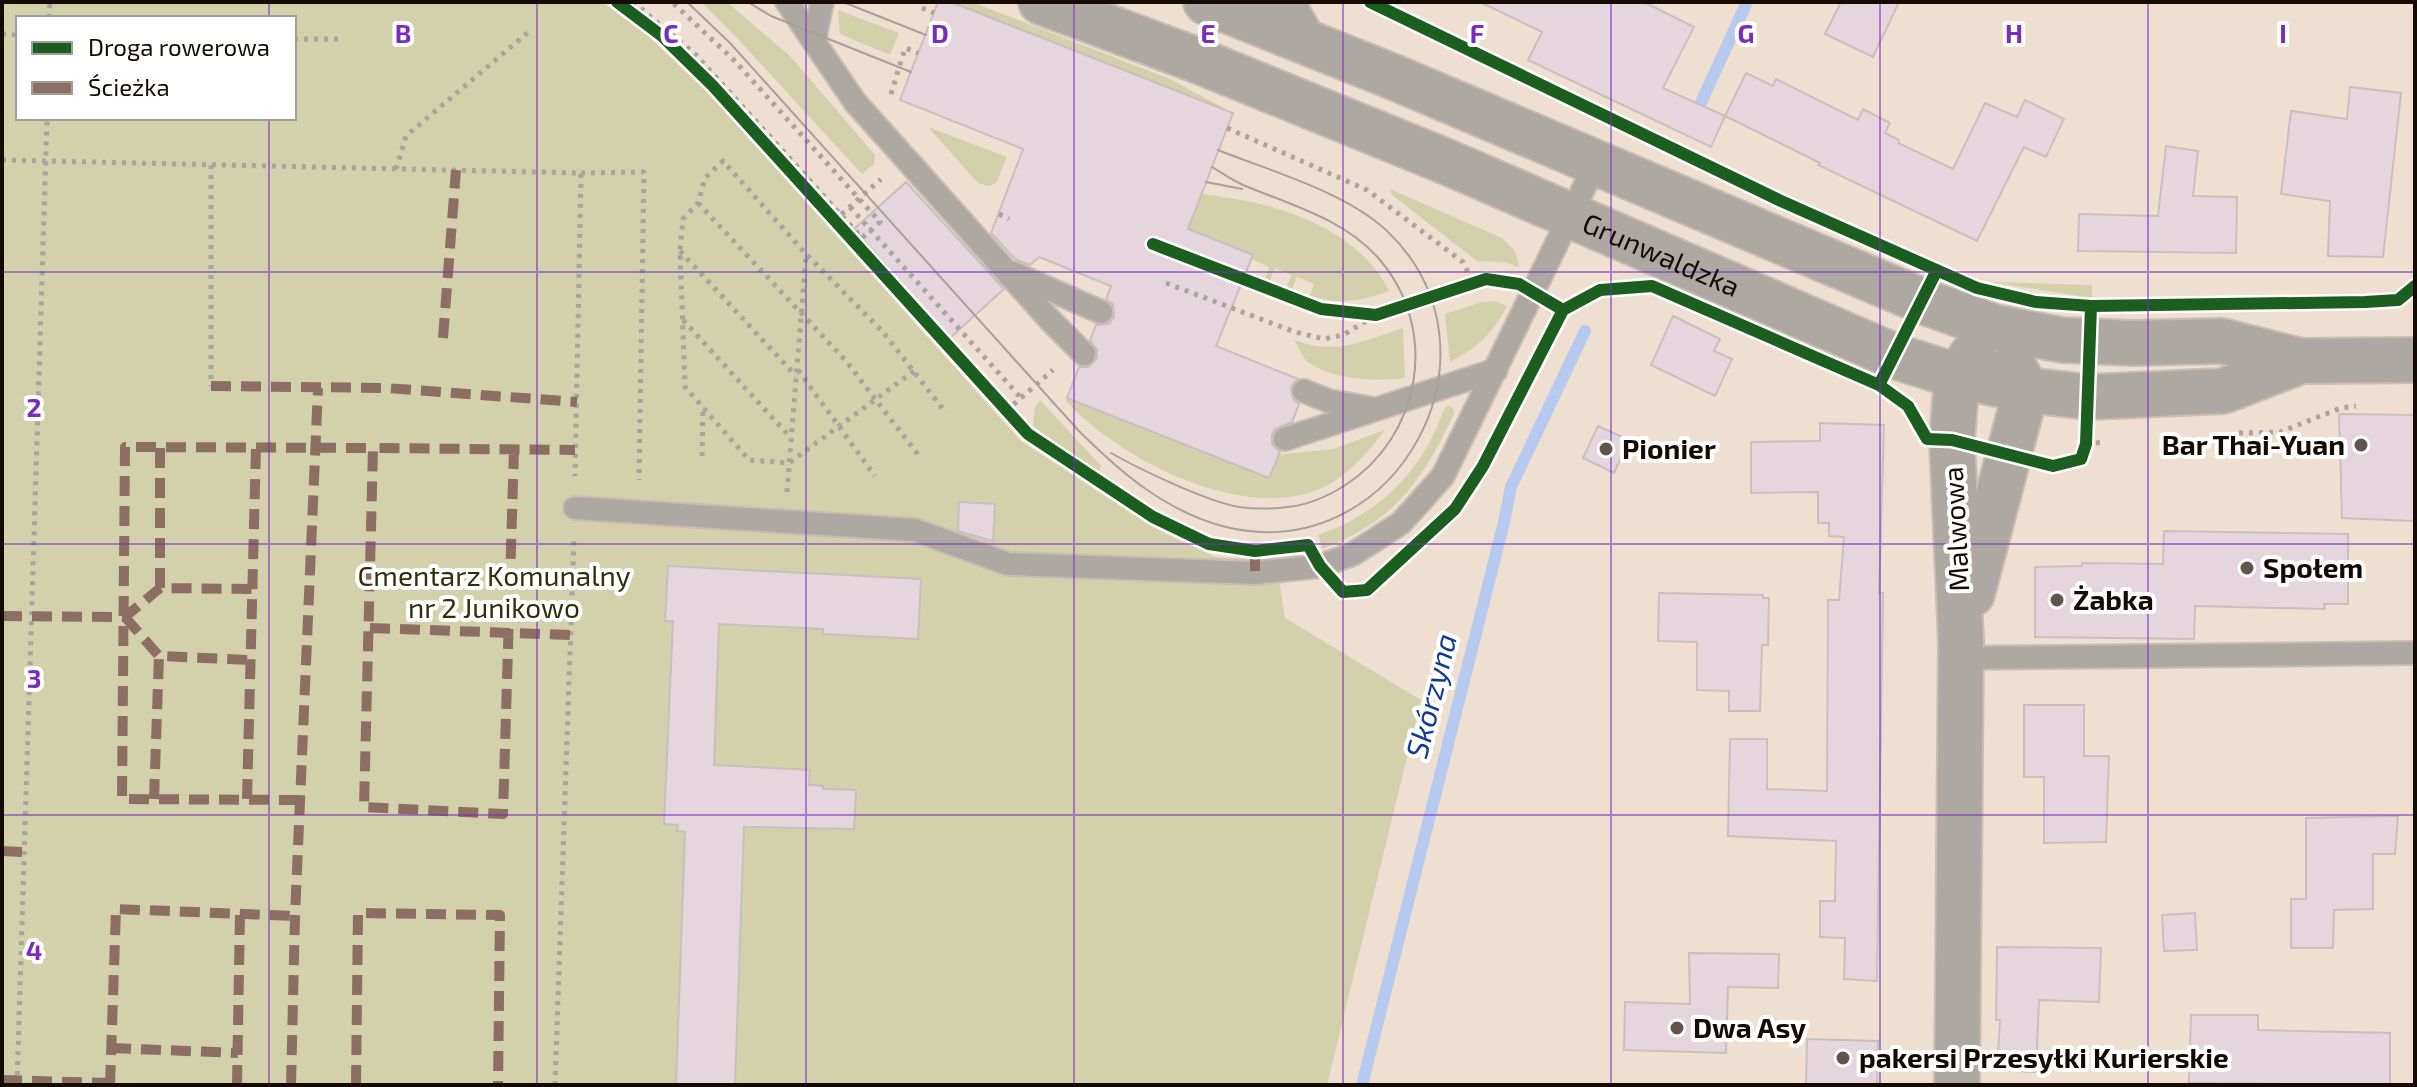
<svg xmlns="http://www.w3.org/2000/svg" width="2417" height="1087" font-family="'Exo 2',sans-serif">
<rect width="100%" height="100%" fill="#eedfd1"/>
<path fill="#d2d1ac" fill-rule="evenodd" d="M2,2H602L646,34L709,94L1021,441L1149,525L1179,540L1216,557L1276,560L1285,618L1421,700L1327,1085H2ZM18,18H294V118H18Z
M701,2H727L791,57L875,155L874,164L862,174L738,39Z
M951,2H972L1170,79L1233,113Z
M838,10L899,33L890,55L840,34Z
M928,127L1007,157L996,183L989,186L978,183Z
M1390,189L1502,238L1515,251L1519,267L1504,262L1477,261L1392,195Z
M1201,194C1269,201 1356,224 1389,291C1362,301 1339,305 1310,296L1314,284L1297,277L1292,289L1287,287L1291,275L1275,268L1270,280L1265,279L1269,267L1188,229Z
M1990,282L2092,285V298Z
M1495,301L1507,306C1493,333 1477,348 1450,362L1445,314L1482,302Z
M1403,328L1405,378C1377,382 1331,380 1307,361C1301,356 1299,346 1294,340C1336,356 1363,341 1403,328Z
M1067,398L1235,465L1276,455L1333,449L1385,430C1369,451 1352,471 1328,485C1249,527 1120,460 1066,401Z
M1040,400L1101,466L1098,472L1033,426L1035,407Z
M1448,406L1453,408L1454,414C1421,483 1396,519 1323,549L1318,535C1380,514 1423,470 1444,409Z"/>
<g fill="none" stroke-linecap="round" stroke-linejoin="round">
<path stroke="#b6caf0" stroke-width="12" d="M1694,118L1747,2
M1362,1085L1504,522L1511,487L1585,331"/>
</g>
<path fill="#e4d6dc" stroke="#c8bfbe" stroke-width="2" d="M938,2H951L1233,113L1188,229L1253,255L1216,346L1298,379L1291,387L1293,399L1299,404L1292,422L1275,429L1272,435V444L1280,452L1269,478L1067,398L1079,367H1088L1097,358V350L1090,340L1096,325L1109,324L1114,317L1113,304L1106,299L1111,286L1039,257L1030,265L1015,259L991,233L1023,149L900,100Z
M1480,2H1644L1694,27L1663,88L1725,116L1711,147L1528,60L1542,32Z
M1841,2H1899L1873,57L1825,34Z
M1746,73L1773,86L1776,79L1858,120L1863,109L1890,123L1885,133L1899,140L1898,143L1953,169L1985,103L2017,117L2025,100L2064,119L2046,157L2024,147L1977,241L1818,165L1820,163L1725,116Z
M2350,87L2401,93L2383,257L2328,256L2330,201L2281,194L2291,111L2347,119Z
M2166,146L2198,151L2193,196L2237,197L2236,253L2078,251L2079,214L2158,216Z
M906,182L1004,289L950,338L854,229Z
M1673,316L1720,339L1714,351L1732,359L1715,396L1651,365Z
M2339,414L2415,415L2414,521L2342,518Z
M1820,423L1884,425L1879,593H1883L1877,981L1844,979L1845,938L1820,937V901H1835L1836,841L1728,836L1730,739H1767V789L1827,791L1828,600H1839L1844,537L1829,536V523H1818V492L1751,493V442L1820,441Z
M1598,426L1629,440L1614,473L1583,458Z
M959,502L995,504L993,541L958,531Z
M2164,531L2348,534V604H2324L2325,609L2195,606L2194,639L2035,637V567L2082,566V563L2163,564Z
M668,566L921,579L918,639L823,634V629L719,624L714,765L810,770L809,785L823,786V789L856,790L854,829L744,827L735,1085H676L685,832L677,831L678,825L664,824L673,621H665Z
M1659,593L1763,595V598H1769L1768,645H1762L1760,711H1729V691L1697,690V642L1658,641Z
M2024,705H2084V756H2109L2106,842L2044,843V777H2024Z
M2398,816L2395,854H2373V909L2334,910L2333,948H2291V899H2306V818Z
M2195,913L2197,950L2164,951L2162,915Z
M1997,947L2101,948L2099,1002L2039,1000L2036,1072L1997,1070L2000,1020H1996Z
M1689,953L1779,954L1778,988L1728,987L1726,1053L1624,1050L1625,1002L1690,1004Z
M2191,1015H2258V1030L2390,1033V1085L2189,1083Z
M1807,1039L1878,1041L1877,1085H1806Z"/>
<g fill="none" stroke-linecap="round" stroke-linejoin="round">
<g stroke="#c9bdb3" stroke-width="26">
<path id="service" d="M787,2L855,102L1050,320L1084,354
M814,42L822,2
M1013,273L1101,312
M1304,391L1329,401L1369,408
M1285,439L1496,370
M575,508L915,530L1008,564L1255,573L1320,566L1353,554L1401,523L1443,476L1596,163
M1961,658L2415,653"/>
</g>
<g stroke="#c9bdb3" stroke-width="46">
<path id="minor" d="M1282,2L1304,40"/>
</g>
<g stroke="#c9bdb3" stroke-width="48">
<g id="tertiary">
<path id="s1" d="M1041,2L1199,61L1447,162L1894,356L1957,376L2026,390L2089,397L2223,391L2301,361"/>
<path d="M1206,2L1396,78L1922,301L1994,327L2062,340L2133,343L2222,341L2301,361L2415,360"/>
<path d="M1972,594L2026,390L2013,365"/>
<path d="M1957,1085L1961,641L1952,440L1957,376L1973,354"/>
</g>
</g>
<path stroke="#aaa49e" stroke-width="5" stroke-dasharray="4 6" stroke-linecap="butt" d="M633,2L696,55L862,238L880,222L733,59L672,2
M922,8L934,13
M49,18L50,2
M2,34L18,35
M294,39H340
M891,94L905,48L918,53
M1227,128L1367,190L1463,262L1473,283
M2,160L581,173L575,476
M211,165V386
M396,169L406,136L532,29
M581,173L644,172L639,480
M698,203L846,361L920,457
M850,207L1021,398
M999,214L1009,219
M834,221L881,179
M680,251L796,376
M1166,283L1295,332L1324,339L1343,335L1376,315
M683,320L791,438
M798,370L875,476
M914,371L789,463L749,460L685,387L680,250L683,219L698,203L705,178L723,161L806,254L883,332L946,413
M1006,411L1053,370
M2239,433L2280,432L2341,408L2356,406
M2086,444L2105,442
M702,456L703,409
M787,492L806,255
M17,1085L47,118
M555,1085L574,538"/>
<use href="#service" stroke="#ada9a2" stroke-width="22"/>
<use href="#minor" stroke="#ada9a2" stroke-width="42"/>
<use href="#tertiary" stroke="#ada9a2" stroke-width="44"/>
<path stroke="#a8a099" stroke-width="2" d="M687,2L730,43L1078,430C1120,472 1164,510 1222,526C1394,571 1515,353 1387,231C1346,192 1270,171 1218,150
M748,2L771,16L911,72
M843,2L926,35
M1206,182L1242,189
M1111,453C1139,469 1208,502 1239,507C1255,509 1272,509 1288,507C1307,505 1328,496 1344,486C1421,437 1440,331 1380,260C1345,219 1291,205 1243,185C1232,180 1222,173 1212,167"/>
<path stroke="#8d6e63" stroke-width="10" stroke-dasharray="20 10" stroke-linecap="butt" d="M443,338L456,170
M211,386L386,388L577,402
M514,449L503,814L364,807L373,448L575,450
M1255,551V573
M160,588V447
M2,616L125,617L160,588L252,589
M125,617L159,656L250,660
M370,628L570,635
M154,799L159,656
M247,799L256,447
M299,800L122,799L125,447L373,448
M2,851L24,852
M111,1048L238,1053
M2,1080L110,1083
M110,1085L116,909L295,916
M237,1085L240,913
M291,1085L295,916L318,388
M356,1085L358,913L500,915L498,1085"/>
<g stroke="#fff" stroke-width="17">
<path id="cycleway" d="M617,2L662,36L713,86L1028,434L1153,517L1209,544L1255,551L1308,545L1320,566L1343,592L1367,590L1455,509L1483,466L1563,310L1600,290L1652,286L1879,385L1908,406L1927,439L1952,440L2053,466L2081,459L2086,444L2091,306
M1370,2L1781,201L1977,288L2036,302L2091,306L2365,302L2398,300L2415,286
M1153,244L1321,309L1376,315L1486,279L1519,284L1563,310
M1879,385L1937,270"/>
</g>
<use href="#cycleway" stroke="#1b5e20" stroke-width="12"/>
</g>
<path fill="none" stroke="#7b2cbf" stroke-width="2" stroke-opacity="0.55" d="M269,2V18M537,2V1085M806,2V1085M1074,2V1085M1343,2V1085M1611,2V1085M1880,2V1085M2148,2V1085M269,118V1085M2,272H2415M2,544H2415M2,815H2415"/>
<g fill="#60554c" stroke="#fff" stroke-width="3">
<circle cx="2361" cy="445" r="8"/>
<circle cx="1606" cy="449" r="8"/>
<circle cx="2247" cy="568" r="8"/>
<circle cx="2057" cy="600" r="8"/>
<circle cx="1677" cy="1028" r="8"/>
<circle cx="1843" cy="1058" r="8"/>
</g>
<g text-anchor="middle" stroke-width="8" stroke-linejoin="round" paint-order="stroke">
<g font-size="28" fill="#140b04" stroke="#fff">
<text dy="10" stroke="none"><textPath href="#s1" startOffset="670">Grunwaldzka</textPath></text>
<text transform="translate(1956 529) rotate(-93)" y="10">Malwowa</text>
</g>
<g font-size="28" font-weight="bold" fill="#140b04" stroke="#fff" text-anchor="start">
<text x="2345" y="455" text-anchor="end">Bar Thai-Yuan</text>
<text x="1622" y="459">Pionier</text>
<text x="2263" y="578">Społem</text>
<text x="2073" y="610">Żabka</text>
<text x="1693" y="1038">Dwa Asy</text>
<text x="1859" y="1068">pakersi Przesyłki Kurierskie</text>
</g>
<g font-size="28" fill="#2c3008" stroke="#fff">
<text x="494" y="586">Cmentarz Komunalny<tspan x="494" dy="32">nr 2 Junikowo</tspan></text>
</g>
<g font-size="30" font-style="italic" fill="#0f3c91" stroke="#fff">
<text transform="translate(1432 696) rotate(-76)" y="10">Skórzyna</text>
</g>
</g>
<g font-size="26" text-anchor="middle" font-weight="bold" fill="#7b2cbf" stroke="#fff" stroke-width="8" stroke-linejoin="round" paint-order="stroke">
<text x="403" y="43">B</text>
<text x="671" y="43">C</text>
<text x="940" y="43">D</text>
<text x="1208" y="43">E</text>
<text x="1477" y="43">F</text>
<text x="1746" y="43">G</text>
<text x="2014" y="43">H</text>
<text x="2283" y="43">I</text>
<text x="34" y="417">2</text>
<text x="34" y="688">3</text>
<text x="34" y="960">4</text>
</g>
<rect width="2417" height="1087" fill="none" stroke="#140b04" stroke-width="8"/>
<rect x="16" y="16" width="280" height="104" fill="#ffffff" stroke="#a19d9b" stroke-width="2"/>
<rect x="32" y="42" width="40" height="12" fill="#1b5e20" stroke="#a19d9b" stroke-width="2"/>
<text x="88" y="56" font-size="24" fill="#140b04">Droga rowerowa</text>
<rect x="32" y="82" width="40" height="12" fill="#8d6e63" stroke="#a19d9b" stroke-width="2"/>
<text x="88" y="96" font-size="24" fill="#140b04">Ścieżka</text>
</svg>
